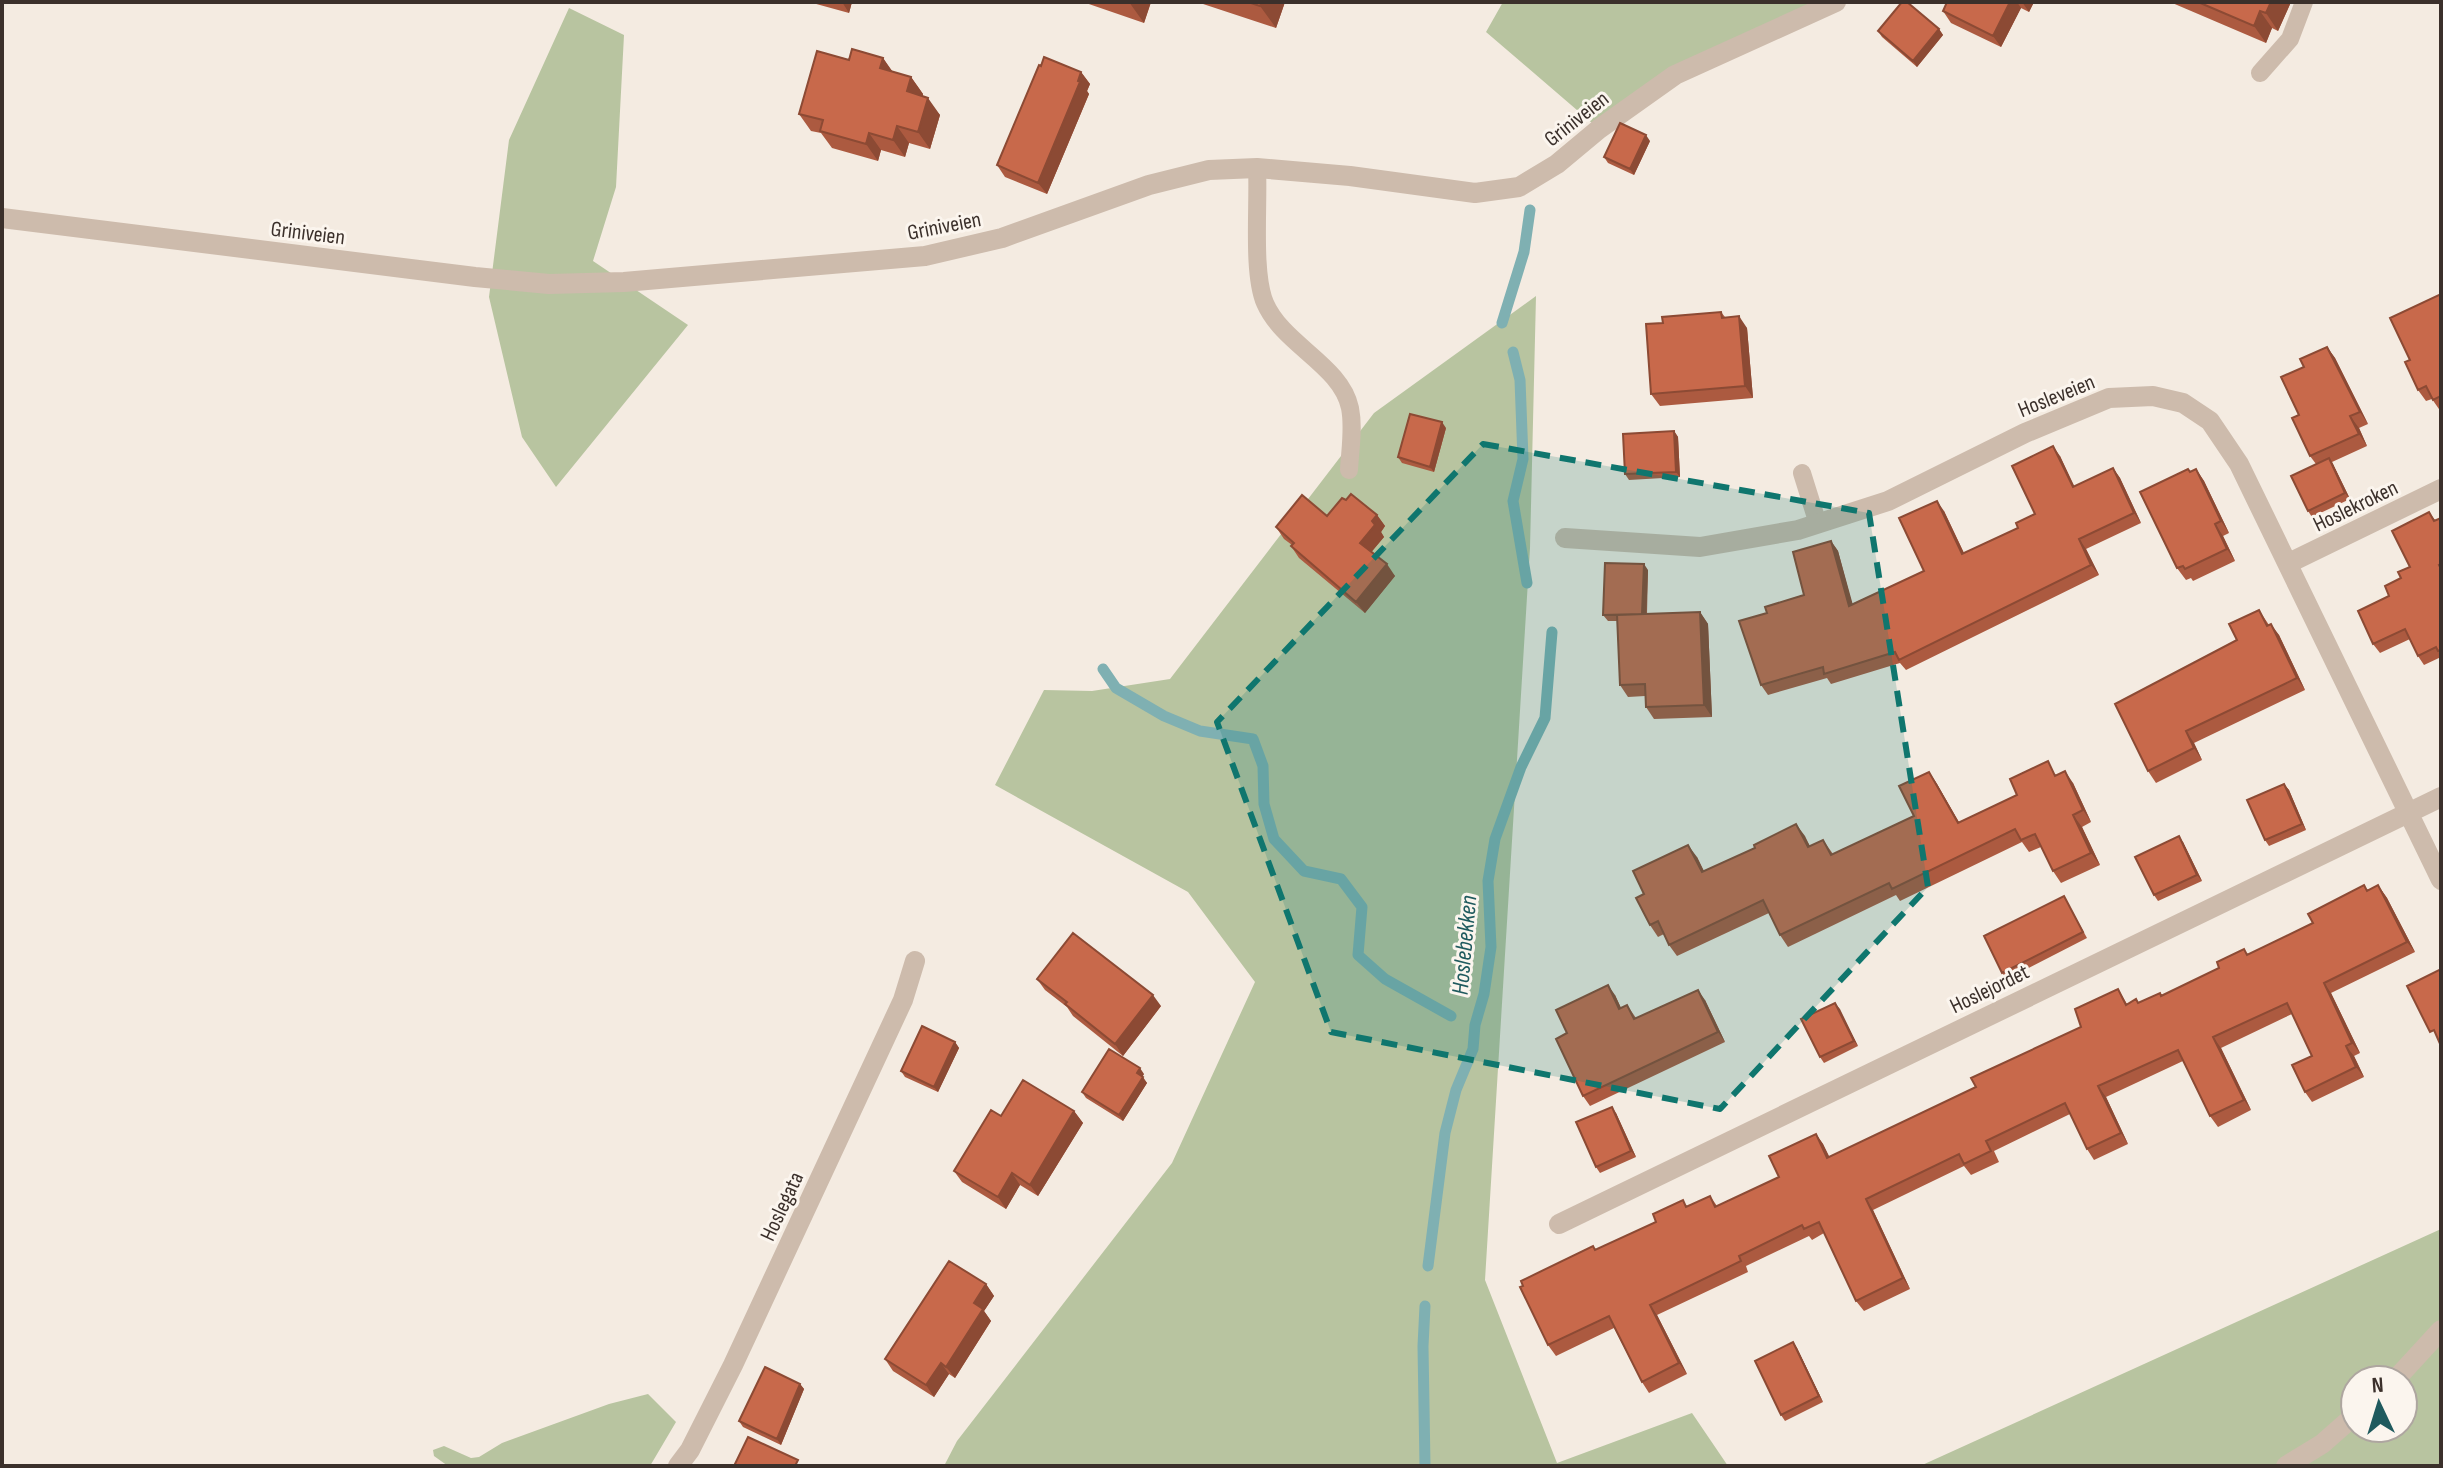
<svg xmlns="http://www.w3.org/2000/svg" width="2443" height="1468" font-family="'Sofia Sans Condensed',sans-serif">
<rect width="100%" height="100%" fill="#f4ebe1"/>
<path fill="#b8c4a0" fill-rule="evenodd" d="M1503,2H1836L1675,75L1599,129L1486,32Z
M569,8L624,35L616,187L593,261L688,325L556,487L522,437L489,297L509,140Z
M1536,296L1530,548L1485,1280L1557,1463L1692,1413L1728,1466H944L957,1441L1172,1163L1255,982L1188,892L995,785L1044,690L1092,691L1170,679L1374,413Z
M2441,1229V1466H1920ZM2355,1380H2403V1428H2355Z
M648,1394L676,1422L650,1466H448L434,1456L433,1450L444,1446L471,1458L479,1457L502,1443L609,1404Z"/>
<g fill="none" stroke-linecap="round" stroke-linejoin="round">
<path stroke="#7fb0b2" stroke-width="11" d="M1502,323L1524,252L1530,210
M1513,352L1520,380L1523,459L1513,501L1527,583
M1103,669L1116,688L1164,716L1200,731L1253,739L1263,766L1264,804L1274,839L1304,871L1341,879L1362,907L1358,955L1385,979L1451,1016
M1428,1266L1445,1133L1456,1090L1473,1049L1475,1025L1484,994L1491,947L1488,881L1495,839L1521,767L1545,718L1552,632
M1425,1466L1423,1346L1425,1306"/>
<path stroke="#cdbbac" stroke-width="18" d="M2260,73L2290,39L2304,2
M1257,168C1259,203 1252,273 1265,303C1283,345 1341,365 1350,408C1354,428 1350,450 1349,470
M1802,473L1818,524"/>
<path stroke="#cdbbac" stroke-width="20" d="M2,218L475,277L549,284L624,282L925,256L1002,238L1149,185L1209,170L1257,168L1350,176L1475,193L1519,187L1557,164L1599,129L1675,75L1836,2
M1565,538L1700,547L1798,530L1888,501L2025,433L2109,398L2153,396L2183,403L2210,421L2239,464L2441,880
M2289,563L2441,489
M1559,1224L2441,797
M2395,1380L2441,1330
M678,1466L690,1450L733,1365L903,1000L915,961
M2286,1466L2322,1444L2355,1415"/>
</g>
<path fill="#ac5a40" d="M809,2H852L849,13Z
M1083,2H1151L1144,23Z
M1197,2H1285L1276,28Z
M1947,2H2034L2029,12L2021,8L2001,47L1951,23L1943,11Z
M2170,2H2291L2278,31L2272,28L2266,43Z
M1939,29L1943,35L1917,67L1882,37L1878,31Z
M883,58L892,72L911,77L923,94V96L940,115L930,149L909,143L905,157L881,150L878,161L832,148L821,133L811,131L799,114L849,60Z
M1081,72L1090,84L1087,91L1089,94L1047,194L1005,177L997,165Z
M1650,141L1634,175L1608,163L1604,157Z
M2441,294V412L2432,399L2426,401L2418,390L2410,360Z
M1721,312L1725,317L1747,328L1753,398L1660,406L1651,394L1663,323Z
M2327,347L2335,358L2368,424L2359,428L2367,446L2332,462L2350,499L2312,517L2308,511L2316,464L2310,456L2299,415L2304,367Z
M1446,428L1434,472L1402,463L1398,457Z
M1674,431L1678,437L1680,477L1629,480L1625,474Z
M2060,456L2074,487L2113,468L2120,478L2141,523L2086,549L2099,575L1906,670L1900,663L1831,684L1827,678L1768,695L1761,685L1767,613L1804,595L1831,541L1838,551L1852,604L1924,571L1944,511L1964,553L2018,528L2035,514Z
M2196,469L2204,481L2229,533L2223,536L2235,561L2193,581L2191,578L2186,580L2177,568L2191,472Z
M1346,500L1377,515L1385,526L1381,532L1384,537L1371,552L1395,576L1365,613L1299,558L1291,546L1292,545L1284,539L1276,527L1327,516Z
M2429,512L2435,520L2441,518V657L2424,665L2418,656L2410,639L2380,653L2373,644L2389,596L2410,567Z
M1648,570L1647,614L1700,612L1708,624L1712,717L1654,719L1646,707L1645,696L1628,697L1620,685L1617,621H1608L1603,615Z
M2259,610L2269,625L2279,635L2305,690L2194,743L2202,760L2156,783L2148,771L2237,640Z
M1929,772L1937,784L1959,822L2017,795L2057,775L2073,783L2091,822L2082,827L2100,865L2061,883L2053,871L2041,847L2029,852L2022,842L1900,901L1896,895L1788,947L1780,935L1769,913L1677,956L1669,945L1664,934L1658,937L1650,925L1697,857L1704,871L1755,848L1796,824L1810,846L1823,840L1833,854L1914,816Z
M2284,784L2289,790L2306,830L2269,846L2265,840Z
M2183,842L2202,881L2158,901L2154,895Z
M2378,885L2387,898L2415,952L2331,993L2360,1053L2354,1056L2364,1077L2312,1102L2305,1092L2312,1056L2292,1014L2221,1048L2251,1110L2218,1127L2210,1116L2183,1061L2106,1097L2128,1144L2094,1160L2087,1149L2070,1114L1994,1151L1999,1162L1971,1175L1964,1166L1873,1210L1910,1289L1864,1311L1856,1301L1824,1233L1812,1240L1809,1236L1746,1266L1748,1272L1657,1315L1687,1374L1649,1393L1642,1382L1614,1328L1556,1356L1548,1345L1596,1250L1710,1196L1717,1206L1779,1177L1816,1134L1823,1144L1829,1157L1976,1087L2081,1027L2118,989L2127,1004L2136,999L2139,1003L2162,996L2313,923Z
M2064,896L2087,938L2007,979L2002,973Z
M1037,979L1161,1006L1123,1056L1073,1016L1067,1007L1045,990Z
M1615,995L1621,1008L1627,1005L1636,1018L1705,1000L1725,1042L1590,1106L1583,1096L1567,1033Z
M1835,1003L1858,1046L1824,1063L1820,1057Z
M955,1042L959,1048L938,1092L905,1077L901,1071Z
M1144,1074L1142,1077L1147,1083L1123,1121L1086,1098L1082,1092Z
M1074,1111L1083,1123L1038,1196L1020,1185L1006,1209L962,1182L954,1171Z
M1616,1113L1636,1157L1600,1173L1596,1167Z
M986,1284L994,1296L984,1311L991,1321L955,1378L949,1374L934,1397L893,1371L885,1359Z
M1793,1342L1797,1348L1823,1402L1785,1421L1781,1415Z
M800,1384L804,1389L781,1445L743,1427L739,1421Z"/>
<path fill="#8c4a34" d="M842,2H852L849,13Z
M1129,2H1151L1144,23Z
M1262,2H1285L1276,28L1260,6Z
M2010,2H2017L2021,8L2001,47L1993,36Z
M2022,2H2034L2029,12Z
M2271,2H2291L2278,31L2266,13Z
M2260,11L2272,28L2266,43L2254,26Z
M1939,29L1943,35L1917,67L1913,61Z
M883,58L895,75L880,68Z
M1081,72L1090,84L1087,91L1089,94L1047,194L1038,183Z
M911,77L923,94L919,109L907,91Z
M928,98L940,115L930,149L918,132Z
M897,126L909,143L905,157L893,140Z
M869,133L881,150L878,161L866,144Z
M1646,135L1650,141L1634,175L1630,169Z
M1739,316L1747,328L1753,398L1745,386Z
M2327,347L2335,358L2368,424L2360,412Z
M2350,416L2359,428L2367,446L2359,434Z
M1442,422L1446,428L1434,472L1430,467Z
M1674,431L1678,437L1680,477L1676,472Z
M2053,446L2060,456L2080,498L2073,487Z
M2329,458L2333,464L2350,499L2345,493Z
M2113,468L2120,478L2141,523L2134,513Z
M2196,469L2204,481L2229,533L2221,521Z
M1937,501L1944,511L1969,564L1962,554Z
M1377,515L1385,526L1381,532L1384,537L1369,555L1360,543L1372,521Z
M2215,524L2223,536L2235,561L2227,549Z
M2079,539L2086,549L2099,575L2091,565Z
M1831,541L1838,551L1856,616L1849,606Z
M1387,564L1395,576L1365,613L1356,602Z
M1644,564L1648,570L1646,621L1642,615Z
M1700,612L1708,624L1712,717L1704,705Z
M2271,624L2279,635L2305,690L2297,678Z
M2186,731L2194,743L2202,760L2194,748Z
M2065,771L2073,783L2091,822L2083,810Z
M1929,772L1937,784L1966,835L1958,823Z
M2284,784L2289,790L2306,830L2302,824Z
M2073,815L2082,827L2100,865L2091,853Z
M1796,824L1805,836L1816,859L1808,847Z
M2179,836L2183,842L2202,881L2197,875Z
M1688,845L1697,857L1710,884L1702,872Z
M2380,888L2387,898L2415,952L2407,942Z
M2324,983L2331,993L2360,1053L2352,1043Z
M1608,985L1615,995L1626,1019L1619,1009Z
M1698,990L1705,1000L1725,1042L1718,1032Z
M1153,995L1161,1006L1123,1056L1115,1044Z
M1835,1003L1840,1009L1858,1046L1854,1041Z
M2213,1037L2221,1048L2251,1110L2244,1100Z
M955,1042L959,1048L938,1092L934,1087Z
M2346,1046L2354,1056L2364,1077L2356,1067Z
M1140,1068L1144,1074L1141,1079L1137,1073Z
M1143,1077L1147,1083L1123,1121L1119,1115Z
M2098,1086L2106,1097L2128,1144L2121,1133Z
M1612,1107L1616,1113L1636,1157L1631,1151Z
M1074,1111L1083,1123L1038,1196L1030,1185Z
M1816,1134L1823,1144L1835,1168L1827,1158Z
M1012,1173L1020,1185L1006,1209L998,1197Z
M1866,1199L1873,1210L1910,1289L1903,1278Z
M986,1284L994,1296L984,1311L991,1321L955,1378L946,1367L974,1303Z
M1650,1305L1657,1315L1687,1374L1679,1363Z
M1793,1342L1797,1348L1823,1402L1819,1396Z
M941,1363L949,1374L934,1397L926,1385Z
M800,1384L804,1389L781,1445L777,1439Z"/>
<path fill="#c8694b" stroke="#8c4a34" stroke-width="2" d="M1248,2H1262L1260,6Z
M1902,2H1907L1939,29L1913,61L1878,31Z
M1947,2H2010L1993,36L1943,11Z
M2198,2H2271L2266,13L2260,11L2254,26Z
M852,49L883,58L880,68L911,77L907,91L928,98L918,132L897,126L893,140L869,133L866,144L820,131L823,120L799,114L817,51L849,60Z
M1044,57L1081,72L1078,81L1080,82L1038,183L997,165L1039,65L1041,66Z
M1620,123L1646,135L1630,169L1604,157Z
M2441,294V396L2433,400L2426,386L2418,390L2405,362L2410,360L2390,318Z
M1721,312L1722,318L1739,316L1745,386L1651,394L1646,324L1663,323L1662,317Z
M2327,347L2360,412L2350,416L2359,434L2310,456L2292,418L2299,415L2281,377L2304,367L2300,359Z
M1410,414L1442,422L1430,467L1398,457Z
M1674,431L1676,472L1625,474L1623,434Z
M2053,446L2073,487L2113,468L2134,513L2079,539L2091,565L1899,660L1895,652L1824,674L1823,667L1761,685L1739,621L1767,613L1765,607L1804,595L1793,552L1831,541L1849,606L1924,571L1899,518L1937,501L1962,554L2018,528L2016,523L2035,514L2012,466Z
M2329,458L2345,493L2308,511L2291,476Z
M2188,469L2190,472L2196,469L2221,521L2215,524L2227,549L2185,569L2183,566L2177,568L2140,492Z
M1351,494L1377,515L1372,521L1375,525L1360,543L1387,564L1356,602L1291,546L1294,543L1276,527L1302,495L1327,516L1342,498L1346,500Z
M2429,512L2434,521L2441,518V564L2439,565L2441,569V650L2438,651L2436,647L2418,656L2405,629L2373,644L2358,611L2389,596L2385,586L2401,578L2398,572L2410,567L2392,531Z
M1605,563L1644,564L1642,614L1603,615Z
M2259,610L2267,626L2271,624L2297,678L2186,731L2194,748L2148,771L2115,704L2237,640L2229,624Z
M1700,612L1704,705L1646,707L1645,684L1620,685L1617,615Z
M2048,761L2055,776L2065,771L2083,810L2073,815L2091,853L2053,871L2035,834L2021,840L2015,829L1892,889L1889,883L1780,935L1763,900L1669,945L1658,921L1650,925L1636,898L1644,894L1633,871L1688,845L1702,872L1755,848L1754,845L1796,824L1808,847L1823,840L1831,855L1914,816L1899,786L1929,772L1958,823L2017,795L2010,779Z
M2284,784L2302,824L2265,840L2247,800Z
M2179,836L2197,875L2154,895L2135,857Z
M2364,885L2367,891L2378,885L2407,942L2324,983L2352,1043L2346,1046L2356,1067L2305,1092L2292,1065L2312,1056L2287,1003L2213,1037L2244,1100L2210,1116L2178,1050L2098,1086L2121,1133L2087,1149L2065,1103L1986,1141L1991,1151L1964,1164L1959,1154L1866,1199L1903,1278L1856,1301L1819,1222L1804,1229L1802,1225L1739,1256L1741,1261L1650,1305L1679,1363L1642,1382L1609,1316L1548,1345L1520,1287L1523,1286L1521,1281L1593,1246L1595,1250L1656,1222L1653,1214L1683,1200L1686,1207L1710,1196L1715,1207L1779,1177L1769,1156L1816,1134L1827,1158L1976,1087L1971,1078L2081,1027L2075,1009L2118,989L2126,1005L2136,999L2138,1003L2160,993L2161,996L2219,968L2217,962L2244,949L2247,955L2313,923L2308,914Z
M2064,896L2083,932L2002,973L1984,936Z
M1073,933L1153,995L1115,1044L1065,1004L1067,1002L1037,979Z
M2441,969V1046L2434,1030L2430,1032L2407,986Z
M1608,985L1619,1009L1627,1005L1634,1019L1698,990L1718,1032L1583,1096L1556,1039L1567,1033L1556,1010Z
M1835,1003L1854,1041L1820,1057L1801,1019Z
M922,1026L955,1042L934,1087L901,1071Z
M1109,1049L1140,1068L1137,1073L1143,1077L1119,1115L1082,1092Z
M1023,1080L1074,1111L1030,1185L1012,1173L998,1197L954,1171L991,1110L1001,1116Z
M1612,1107L1631,1151L1596,1167L1576,1122Z
M949,1261L986,1284L974,1303L983,1309L946,1367L941,1363L926,1385L885,1359Z
M1793,1342L1819,1396L1781,1415L1755,1361Z
M765,1367L800,1384L777,1439L739,1421Z
M748,1437L798,1460L795,1466H734Z"/>
<path fill="#0f766e" fill-opacity="0.2" stroke="#0f766e" stroke-width="6" stroke-dasharray="16 10" stroke-linejoin="round" d="M1483,444L1869,513L1928,887L1720,1109L1331,1032L1217,722Z"/>
<g text-anchor="middle" stroke-width="6" stroke-linejoin="round" paint-order="stroke">
<g font-size="22" fill="#3b302b" stroke="#fbf5ee">
<text transform="translate(1576 118) rotate(-38)" y="8">Griniveien</text>
<text transform="translate(944 225) rotate(-11)" y="8">Griniveien</text>
<text transform="translate(308 232) rotate(7)" y="8">Griniveien</text>
<text transform="translate(2056 395) rotate(-22)" y="8">Hosleveien</text>
<text transform="translate(2355 505) rotate(-26)" y="8">Hoslekroken</text>
<text transform="translate(1989 988) rotate(-26)" y="8">Hoslejordet</text>
<text transform="translate(781 1206) rotate(-65)" y="8">Hoslegata</text>
</g>
<g font-size="24" font-style="italic" fill="#1f5a5e" stroke="#fbf5ee">
<text transform="translate(1464 945) rotate(-85)" y="8">Hoslebekken</text>
</g>
</g>
<rect width="2443" height="1468" fill="none" stroke="#3b302b" stroke-width="8"/>
<g transform="translate(2379 1404) rotate(356)"><circle r="38" fill="#fbf5ee" stroke="#aea6a0" stroke-width="2"/>
<path d="M0-6L14 30L0 20L-14 30Z" fill="#1f5a5e"/>
<text y="-12" font-size="22" font-weight="bold" text-anchor="middle" fill="#3b302b">N</text>
</g>
</svg>
